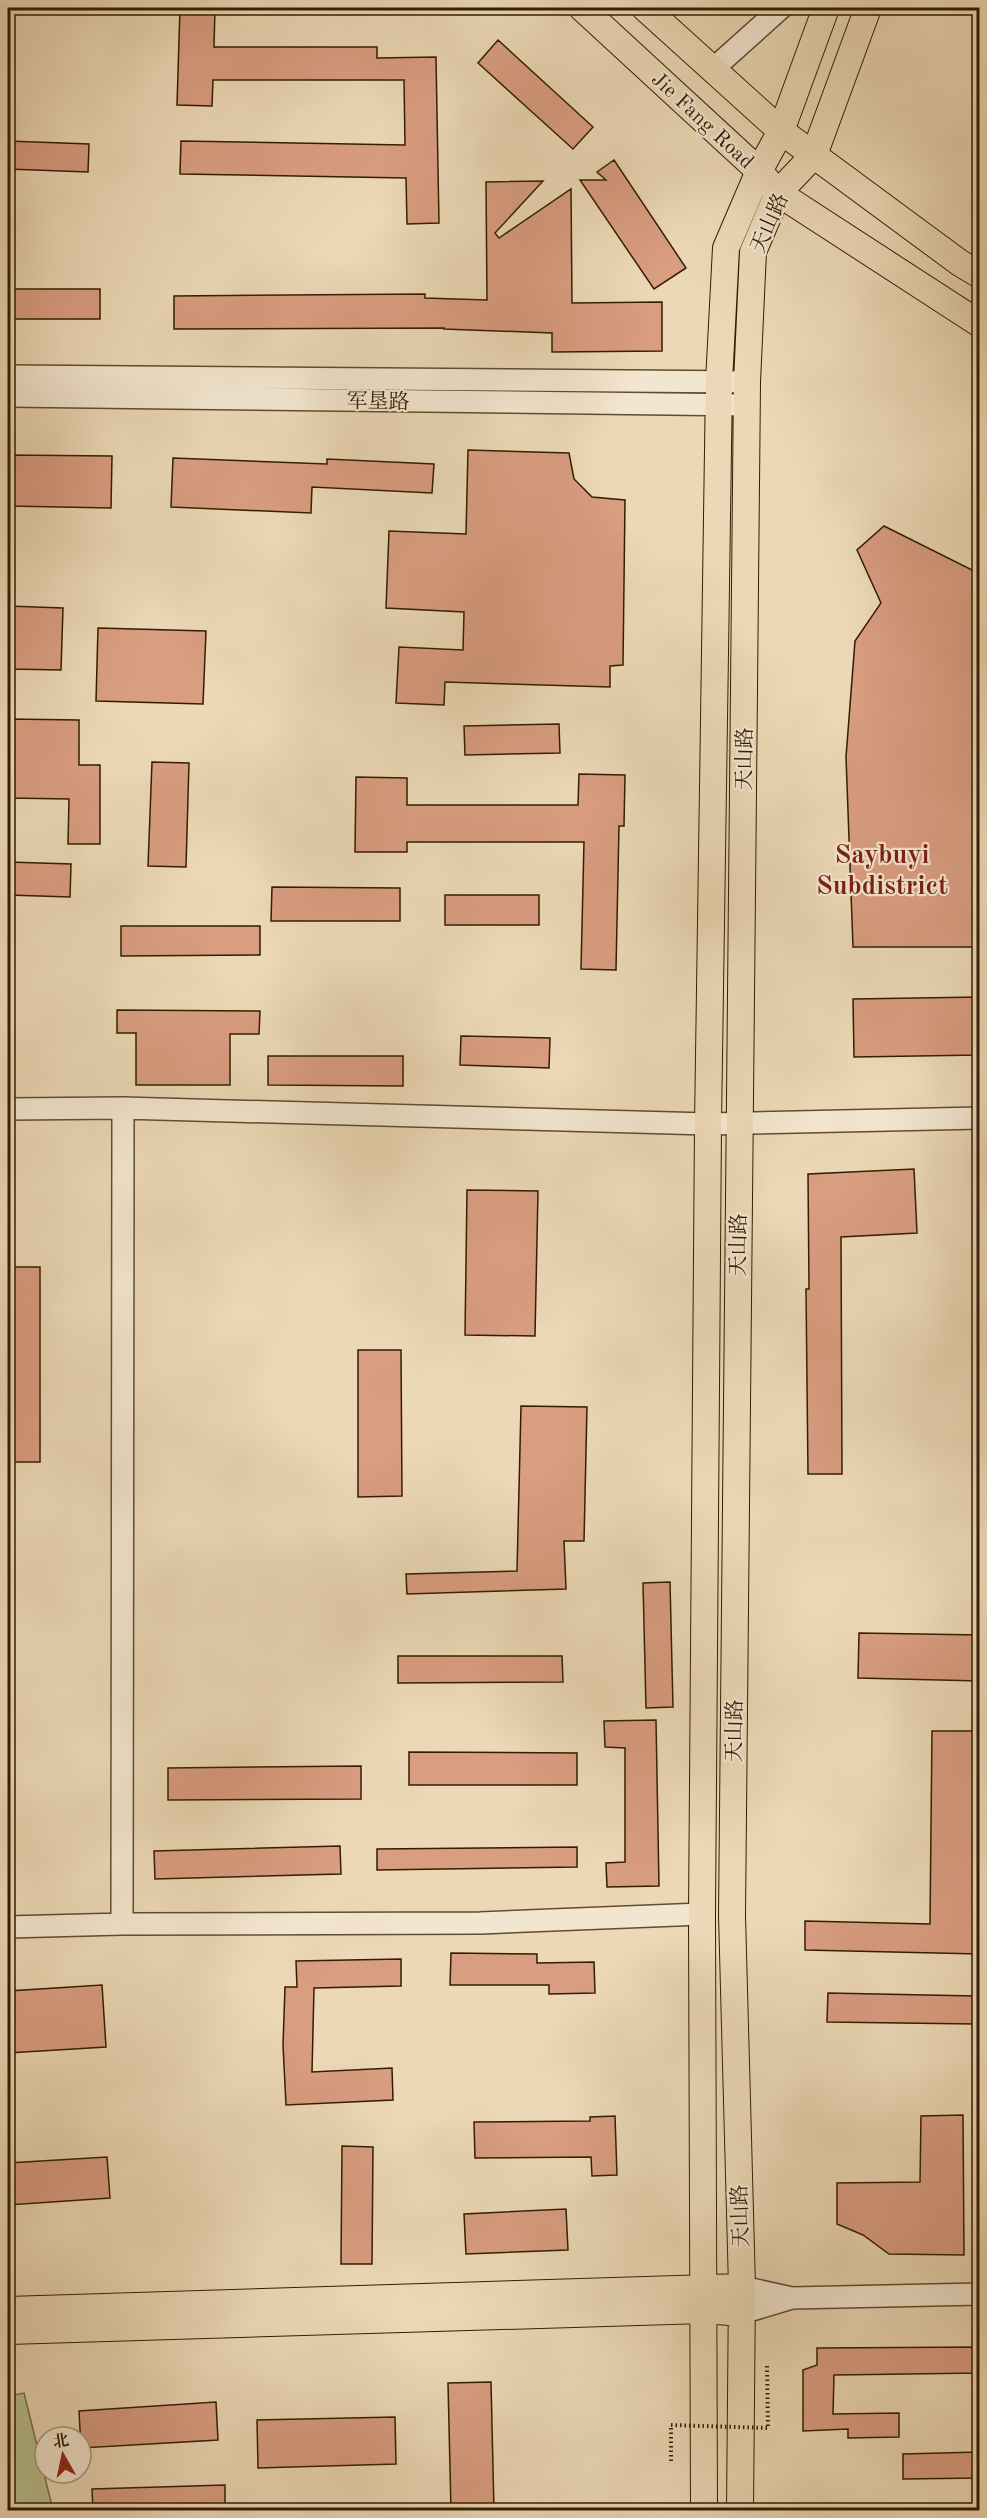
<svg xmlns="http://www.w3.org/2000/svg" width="987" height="2518" font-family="'Old Standard TT','Noto Serif SC',serif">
<rect width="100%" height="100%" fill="#ecd8b6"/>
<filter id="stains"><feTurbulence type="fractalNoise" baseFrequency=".00333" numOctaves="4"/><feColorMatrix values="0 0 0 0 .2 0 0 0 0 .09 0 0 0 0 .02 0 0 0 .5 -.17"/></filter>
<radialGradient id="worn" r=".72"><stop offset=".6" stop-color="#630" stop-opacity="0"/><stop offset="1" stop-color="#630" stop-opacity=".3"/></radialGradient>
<path fill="#b8bf8e" stroke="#756e47" stroke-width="1.5" d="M24,2393L53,2510H8V2396Z"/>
<path fill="#d99d81" stroke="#321d00" stroke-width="1.5" d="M180,8H215L214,47H377V58L436,57L439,223L407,224L406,178L180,174L181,141L405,145L404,80H213L212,106L177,105Z
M498,40L593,127L573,149L478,63Z
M8,141L89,144L88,172L8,169Z
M614,160L686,268L654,289L580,180H606L597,172Z
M543,181L495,233L499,238L571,189L572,303L662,302V351L552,352V333L444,329V328L174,329V296L425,294V298L487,300L486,182Z
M8,289H100V319H8Z
M468,450L569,453L574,479L592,497L625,500L623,665L610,666V687L445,682L444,705L396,703L399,647L463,650L464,612L386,608L389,531L466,534Z
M8,455L112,456L111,508L8,506Z
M173,458L327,464V459L434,464L432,493L312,487L311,513L171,507Z
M884,526L980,574V947H853L846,757L855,641L881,603L857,550Z
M8,606L63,608L61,670L8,669Z
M98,628L206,631L203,704L96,701Z
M8,719L79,720V765H100V844H68L69,799L8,798Z
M559,724L560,753L465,755L464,726Z
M152,762L189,763L186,867L148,866Z
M579,774L625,775L624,826H619L616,970L581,969L584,842H407V852H355L356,777L407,778V805H578Z
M8,862L71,864L70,897L8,895Z
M272,887L400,888V921H271Z
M445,895H539V925H445Z
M121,926H260V955L121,956Z
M980,997V1055L854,1057L853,999Z
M117,1010L260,1011L259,1034H230V1085H136V1033H117Z
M461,1036L550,1038L549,1068L460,1065Z
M268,1056H403V1086L268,1085Z
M914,1169L917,1233L841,1237L842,1474H808L806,1289H809L808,1174Z
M467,1190L538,1191L535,1336L465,1335Z
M8,1267H40V1462H8Z
M358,1350H401L402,1496L358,1497Z
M521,1406L587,1407L584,1541H564L566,1589L407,1594L406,1574L517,1571Z
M670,1582L673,1707L646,1708L643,1583Z
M859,1633L980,1635V1681L858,1678Z
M398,1656H562L563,1682L398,1683Z
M656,1720L659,1886L607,1887L606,1863L625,1862V1748L605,1747L604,1721Z
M932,1731H980V1954L805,1950V1921L930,1924Z
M409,1752L577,1753V1785H409Z
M361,1766V1799L168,1800V1768Z
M340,1846L341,1874L155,1879L154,1851Z
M577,1847V1867L377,1870V1849Z
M451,1953L537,1954V1963L594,1962L595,1993L549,1994V1985H450Z
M401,1959V1986L314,1988L312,2072L392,2068L393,2100L286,2105L283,2045L285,1987H297L296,1961Z
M102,1985L106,2047L8,2053V1991Z
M828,1993L975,1996V2024L827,2022Z
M963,2115L964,2255L889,2254L863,2235L837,2224V2183L920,2182L921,2116Z
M615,2116L617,2175L592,2176L591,2157L475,2158L474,2122L590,2121V2117Z
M342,2146L373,2147L372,2264H341Z
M107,2157L110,2198L8,2205V2163Z
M566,2209L568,2250L466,2254L464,2214Z
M980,2347V2373L834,2375L833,2414L899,2413V2437L848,2438V2429L803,2431V2370L817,2365V2348Z
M491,2382L494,2511H451L448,2383Z
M216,2402L218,2440L81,2448L79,2411Z
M395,2417L396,2464L258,2468L257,2420Z
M980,2452V2478L903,2479V2454Z
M225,2485V2511H93L92,2489Z"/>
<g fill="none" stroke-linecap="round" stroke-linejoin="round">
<g stroke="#604c2e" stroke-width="24">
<path id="minor" d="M712,70L781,8
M8,376L747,382
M8,396L748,405
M8,1109L123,1108L708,1124L980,1118
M122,1924L123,1108
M8,1927L122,1924L480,1923L702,1914
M792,2298L980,2294
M742,2313L792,2298L742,2287"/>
</g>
<g stroke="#321d00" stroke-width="28">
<path id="major" d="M582,8L759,171L778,193L980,324
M645,8L781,131L960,263L980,275
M8,2310L742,2287
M8,2331L704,2310L742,2313
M704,2510L702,1914L708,1124L719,382L726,248L759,171L781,131L826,8
M740,2510L742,2287L732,1915L747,382L753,252L778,193L814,155L868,8"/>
</g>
<use href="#minor" stroke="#f3e6d0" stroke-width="21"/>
<use href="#major" stroke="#ecd8b6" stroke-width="26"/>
<path stroke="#321d00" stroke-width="4" stroke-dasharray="1.5 3" stroke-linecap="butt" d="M671,2461V2425L768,2428L767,2365"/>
</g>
<g text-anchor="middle" stroke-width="4.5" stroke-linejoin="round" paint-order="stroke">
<g font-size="21" fill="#321d00" stroke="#f3e6d0">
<text transform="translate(703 120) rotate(43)" y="7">Jie Fang Road</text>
<text transform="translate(769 223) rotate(-66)" y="7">天山路</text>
<text transform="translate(378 401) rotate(1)" y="7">军垦路</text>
<text transform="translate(744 759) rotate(-89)" y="7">天山路</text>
<text transform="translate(738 1245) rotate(-89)" y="7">天山路</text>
<text transform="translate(734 1731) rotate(-89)" y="7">天山路</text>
<text transform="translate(740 2216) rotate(-92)" y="7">天山路</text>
</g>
<g font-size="27" font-weight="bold" fill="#7a1f14" stroke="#f3e6d0">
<text x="882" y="863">Saybuyi<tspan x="882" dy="31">Subdistrict</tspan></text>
</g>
</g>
<rect width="987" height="2518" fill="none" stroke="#ecd8b6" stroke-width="30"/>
<rect x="9" y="9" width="969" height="2500" fill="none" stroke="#321d00" stroke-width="3"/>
<rect x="15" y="15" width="957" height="2488" fill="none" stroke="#321d00" stroke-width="1.5"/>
<g transform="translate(63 2455) rotate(351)"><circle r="28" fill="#f3e6d0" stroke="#a6967d" stroke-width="1.5"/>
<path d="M0-4.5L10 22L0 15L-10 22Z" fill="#8f2418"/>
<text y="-9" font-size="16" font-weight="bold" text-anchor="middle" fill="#321d00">北</text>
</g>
<rect width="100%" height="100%" filter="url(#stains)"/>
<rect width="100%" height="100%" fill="url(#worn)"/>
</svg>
